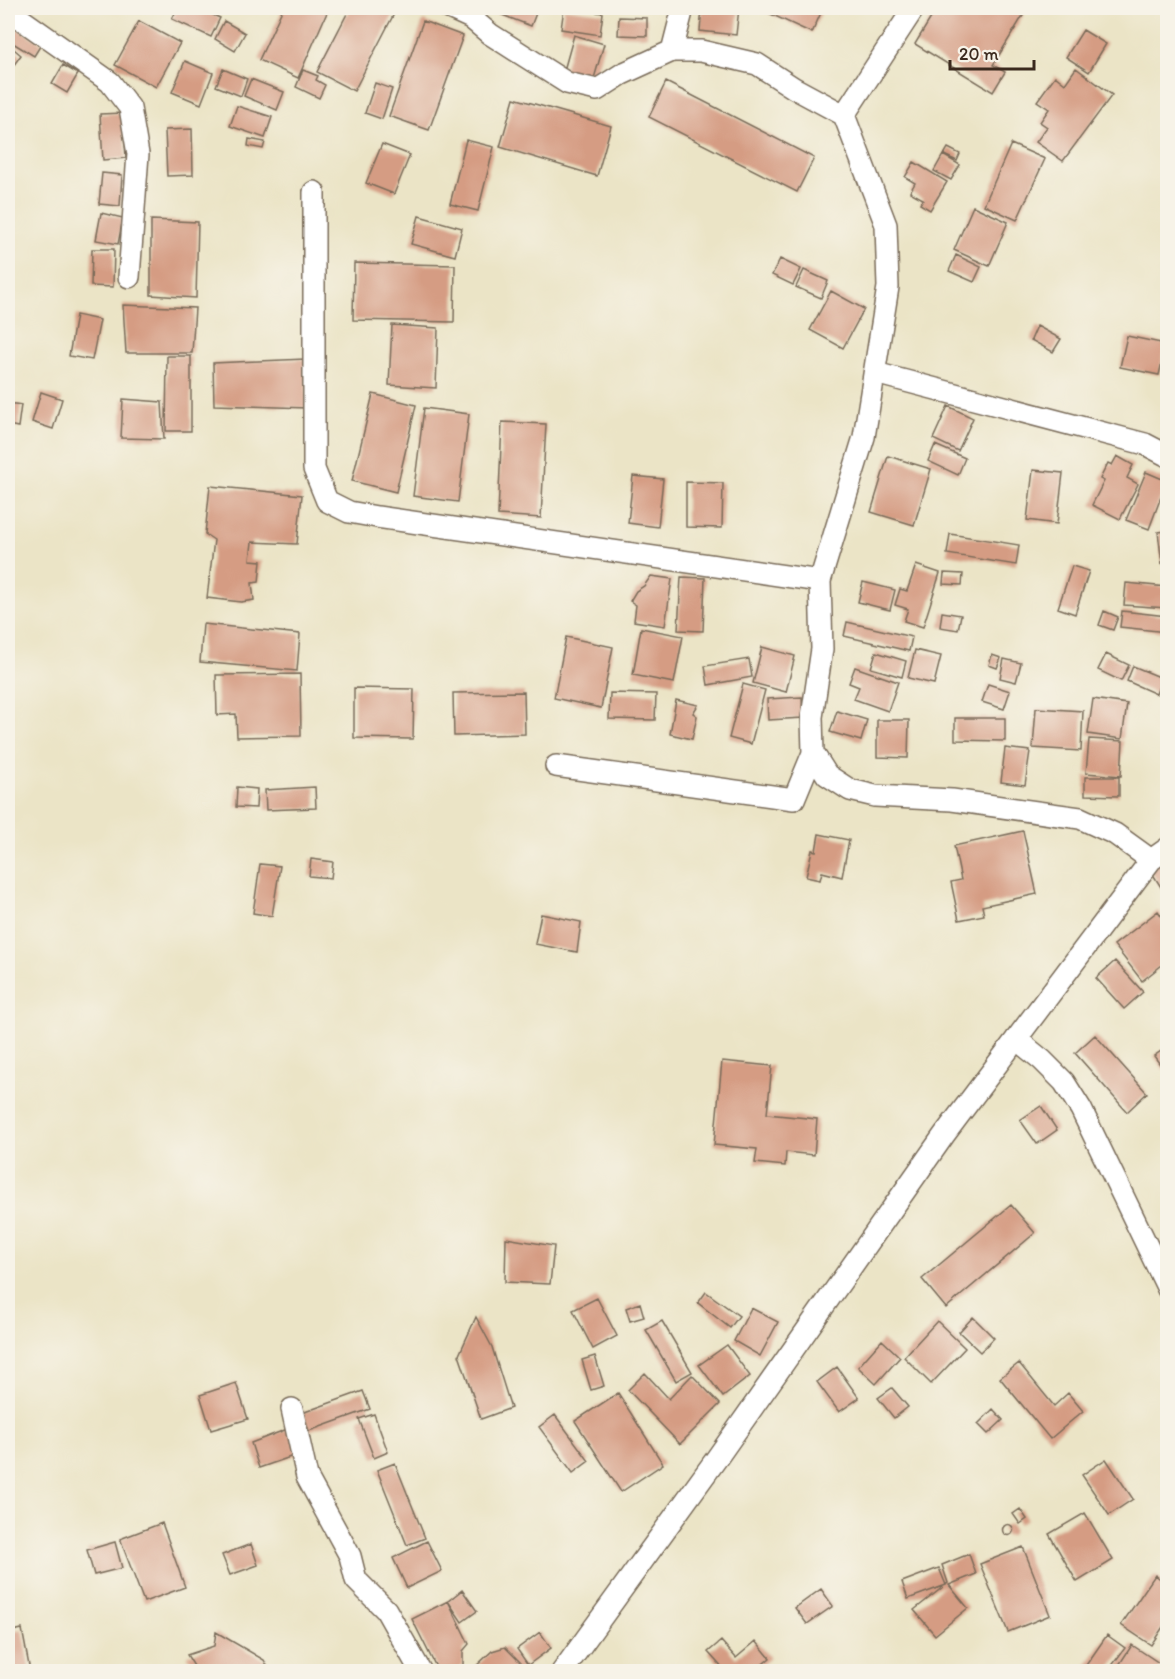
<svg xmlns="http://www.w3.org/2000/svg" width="1175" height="1679" font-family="Itim,sans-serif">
<rect width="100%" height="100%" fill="#f7f3e8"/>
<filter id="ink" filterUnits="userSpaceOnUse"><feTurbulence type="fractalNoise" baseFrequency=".0167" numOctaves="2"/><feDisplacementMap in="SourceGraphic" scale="12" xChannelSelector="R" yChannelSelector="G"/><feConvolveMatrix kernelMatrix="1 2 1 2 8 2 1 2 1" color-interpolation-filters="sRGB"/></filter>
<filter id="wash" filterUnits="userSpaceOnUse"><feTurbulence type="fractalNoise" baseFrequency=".008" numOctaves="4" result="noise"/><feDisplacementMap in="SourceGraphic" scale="24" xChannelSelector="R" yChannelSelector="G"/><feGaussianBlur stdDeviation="1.35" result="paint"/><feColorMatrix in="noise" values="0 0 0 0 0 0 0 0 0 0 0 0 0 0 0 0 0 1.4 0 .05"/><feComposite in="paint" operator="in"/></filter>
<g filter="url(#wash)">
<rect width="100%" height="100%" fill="#ebe4c6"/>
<g id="blocks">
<path fill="#d59c83" d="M178,8H197L220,18L211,37L172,19Z
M283,8H329L298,78L259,60Z
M350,8H397L354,91L317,72Z
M493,8H538L531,26L492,11Z
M564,8L603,13L600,35L561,29Z
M702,8H739L736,35L700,31Z
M766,8H823L812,33L764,11Z
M937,8H1013L1024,14L993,65L1005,72L993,92L915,44Z
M619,17L647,18V36L618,35Z
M139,21L180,43L156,87L115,65Z
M224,21L245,33L235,51L215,39Z
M423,21L463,36L429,130L389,116Z
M13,26L42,43L34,56L8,40V36Z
M1083,30L1106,44L1089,72L1066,57Z
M574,35L604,44L593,82L563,74Z
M8,44L21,55L8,73Z
M185,61L213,73L201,104L172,92Z
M63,65L78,74L67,93L52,84Z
M1076,68L1112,95L1063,161L1036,142L1047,127L1040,122L1049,109L1037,101L1055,76L1065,84Z
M223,69L247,79L241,96L216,86Z
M303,70L318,76L316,80L325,85L319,98L296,87Z
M251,79L284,92L277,110L244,96Z
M666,82L814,158L797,192L649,117Z
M375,83L392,89L382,119L365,113Z
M514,98L611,126L597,176L500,147Z
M237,106L272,117L265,138L230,126Z
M123,113L126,158L103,160L100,114Z
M192,129L193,175L167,176L165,130Z
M249,139L265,142L263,149L248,146Z
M466,140L494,147L478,211L450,204Z
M382,144L410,155L394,194L366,183Z
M1011,144L1045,159L1017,220L984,205Z
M948,148L960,154L957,161L944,155Z
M943,155L960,165L951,180L934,171Z
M914,162L947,182L930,210L920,204L923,199L910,192L915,183L905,177Z
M102,173L122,175L120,206L99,204Z
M973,206L1008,222L989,266L954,250Z
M101,213L123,218L118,244L96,240Z
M419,216L462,228L455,256L411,244Z
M151,220L198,222L196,298L151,295Z
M92,249H114L113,287L91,286Z
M956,255L981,267L974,282L949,271Z
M780,259L801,269L793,285L772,275Z
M354,263L455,265L454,322L353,320Z
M804,270L828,281L821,298L796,287Z
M831,291L864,309L843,348L810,330Z
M123,305L195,308L192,353H126Z
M76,315L100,320L92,360L69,356Z
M392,325L438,328L436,388L389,385Z
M1037,326L1061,339L1053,352L1031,340Z
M1127,336L1166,344L1159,375L1120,367Z
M167,356H191V431H166Z
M306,359L307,408L214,405L213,363Z
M41,392L62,399L53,429L32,422Z
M373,394L416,405L396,492L352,481Z
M123,399L162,402L164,439L121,438Z
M8,403L21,405L18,427L8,425Z
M948,406L973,418L958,451L933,439Z
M424,408L469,414L458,502L413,496Z
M502,422L546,424L541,518L498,515Z
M935,445L965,458L958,475L928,461Z
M888,456L931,469L914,525L871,512Z
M1117,456L1133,465L1127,478L1138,484L1120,519L1092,505L1104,481L1100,479L1108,463L1112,465Z
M1033,470L1063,473L1057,524L1027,520Z
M1146,472L1167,481L1149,529L1126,520Z
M633,476L663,479L658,527L628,523Z
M686,482L723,483L722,528L686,527Z
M210,486L302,495L297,544L252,542L250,560L261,561L259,582L252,583L254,600L241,602L207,598L214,540L205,534Z
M1167,531V563L1162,564L1158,532Z
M950,534L1019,545L1016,565L947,554Z
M916,565L940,573L923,627L904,621L908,609L895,605L900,589L907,591Z
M1072,566L1089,571L1075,614L1058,608Z
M944,573L963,574L962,585L943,584Z
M651,576L672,579L665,626L634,621L636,605L630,601L636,591L644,586Z
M681,577L705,578L703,631L678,630Z
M863,582L895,590L890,610L858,602Z
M1126,583L1167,587V608L1124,605Z
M1104,611L1118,617L1113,630L1099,625Z
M1122,611L1167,616V632L1120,627Z
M942,612L961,615L958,630L940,627Z
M847,622L912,637L909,651L844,636Z
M203,624L300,634L297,671L200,662Z
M641,628L683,636L674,683L633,675Z
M566,637L613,647L601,708L554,698Z
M762,647L795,656L786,692L753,683Z
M915,650L941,656L934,684L908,678Z
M876,652L906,661L902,677L871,668Z
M1106,654L1129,665L1121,681L1098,670Z
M992,655L1001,658L997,668L989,665Z
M749,659L752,677L708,685L705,666Z
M1004,659L1021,663L1016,682L1000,678Z
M1133,666L1162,678L1156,694L1127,681Z
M855,667L898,682L888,711L854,699L859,687L849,683Z
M300,674L301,736L237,737L236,714L217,715L216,675Z
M743,684L765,690L751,744L729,738Z
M988,684L1010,691L1004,709L982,702Z
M354,688L414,689L413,739L354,738Z
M524,692L525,734L454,736L453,693Z
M610,693L656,694L655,720L609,719Z
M802,697L803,718L768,720L767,699Z
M1093,699L1127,704L1122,739L1088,734Z
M676,700L698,705L693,713L697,716L692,739L670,734Z
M1036,708L1083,711L1081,751L1033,748Z
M837,711L867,720L861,741L830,732Z
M955,718H1005V741L955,740Z
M877,720H909L908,758L877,757Z
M1089,739L1123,741L1121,776L1086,773Z
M1005,748L1030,751L1025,785L1001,782Z
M1085,777H1119V796L1085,795Z
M237,787L257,789L256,808L236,807Z
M315,787L316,808L266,810L265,790Z
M1023,831L1037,894L982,906L984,915L959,920L951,882L961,880L954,846Z
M819,834L849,840L842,877L822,872L820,880L806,877L812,850L816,851Z
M1167,857V890L1164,892L1149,868Z
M311,859L333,862L331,878L309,876Z
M260,864L280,866L272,916L253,913Z
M1158,911L1167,924V961L1142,981L1114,945Z
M541,914L581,922L577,952L535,944Z
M1115,961L1143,992L1124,1009L1096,978Z
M1095,1035L1147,1093L1127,1112L1075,1053Z
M1167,1047V1067L1164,1070L1154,1056Z
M722,1061L772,1066L767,1114L817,1119L814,1155L786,1152L785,1166L755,1163L757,1149L714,1145Z
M1041,1106L1057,1130L1037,1144L1020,1120Z
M1011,1205L1035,1233L946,1308L922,1279Z
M506,1238L554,1246L550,1284L505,1282Z
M706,1292L739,1316L730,1328L698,1303Z
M597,1298L617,1336L593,1349L573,1310Z
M640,1303L644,1317L630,1321L626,1308Z
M751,1308L778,1322L760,1356L734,1341Z
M476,1317L492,1347L511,1408L481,1419L459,1355Z
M973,1317L994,1338L980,1352L959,1332Z
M662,1321L692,1372L676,1381L646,1330Z
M937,1321L965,1348L931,1384L904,1357Z
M882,1340L900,1357L876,1384L858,1367Z
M727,1345L750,1376L723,1397L699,1365Z
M595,1356L604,1386L591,1390L582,1360Z
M1019,1363L1054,1406L1068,1393L1083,1411L1050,1439L1000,1378Z
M837,1367L859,1398L839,1412L817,1382Z
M645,1373L669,1399L692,1375L720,1404L680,1444L628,1390Z
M236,1383L248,1419L211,1430L200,1395Z
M892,1388L908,1407L894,1418L878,1398Z
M363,1391L370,1409L309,1431L302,1413Z
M618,1393L663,1464L621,1492L575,1421Z
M993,1409L1003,1420L988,1434L978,1424Z
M374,1414L388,1452L374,1458L359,1419Z
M555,1415L589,1461L573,1473L539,1427Z
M290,1428L299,1454L259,1468L251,1443Z
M1106,1459L1133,1499L1109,1515L1082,1475Z
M395,1463L425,1538L407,1545L377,1470Z
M1020,1509L1027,1519L1020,1524L1013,1514Z
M1085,1513L1113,1560L1077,1582L1049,1534Z
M162,1523L185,1587L144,1602L120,1539Z
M1002.5 1530a5.5 5.5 0 1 1 11 0a5.5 5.5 0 1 1-11 0Z
M427,1541L442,1571L407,1588L393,1558Z
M115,1542L122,1568L94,1575L87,1550Z
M251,1544L258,1565L230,1575L222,1555Z
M1023,1547L1050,1615L1008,1632L980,1564Z
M969,1554L976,1574L949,1585L968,1608L935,1635L914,1610L948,1583L942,1565Z
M939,1568L946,1585L908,1599L902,1582Z
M1155,1575L1167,1584V1621L1151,1645L1121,1625Z
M821,1589L833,1606L807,1624L795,1608Z
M462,1590L477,1611L462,1622L448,1601L469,1644L463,1651V1666L453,1671H438L412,1619L448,1601Z
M22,1629L30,1671H8V1632Z
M216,1632L264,1660L270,1671H197L187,1655L214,1646Z
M540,1632L551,1648L528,1665L517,1649Z
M1107,1635L1125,1648L1108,1671H1082Z
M721,1641L736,1658L756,1641L770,1658L754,1671H725L708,1652Z
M1132,1645L1162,1665L1158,1671H1115Z
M505,1647L529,1671H471L492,1651Z"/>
</g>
</g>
<g filter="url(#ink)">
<use href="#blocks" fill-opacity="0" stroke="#796b59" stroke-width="1.5"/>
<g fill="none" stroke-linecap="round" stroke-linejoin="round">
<g stroke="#796b59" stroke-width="24">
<path id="street" d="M449,8L471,18L490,34L567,83L597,90L622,74L672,51H701L757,64L794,88L844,115L886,225L888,287L864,437L820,581L822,649L812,717L813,753L827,775L850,790L875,796L952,800L1080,818L1115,834L1151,860
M8,10L110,82L130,108L138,154L129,277
M672,51L683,8
M844,115L914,8
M314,192V469L327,501L349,512L377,517L820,581
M875,373L1145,444L1168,456
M556,766L794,799L813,753
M1016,1039L1042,1060L1064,1082L1081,1109L1168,1289
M292,1409L307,1477L350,1556L356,1580L386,1610L421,1672
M562,1672L717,1458L944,1135L1151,860L1168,848"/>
</g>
<use href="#street" stroke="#fff" stroke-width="21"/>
</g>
</g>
<rect width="1175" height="1679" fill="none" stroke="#f7f3e8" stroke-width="30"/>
<path d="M950 60v9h84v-9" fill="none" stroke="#3b2a1e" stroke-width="3"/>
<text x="959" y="60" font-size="18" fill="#3b2a1e" stroke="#f7f3e8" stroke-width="4.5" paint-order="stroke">20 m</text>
</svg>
